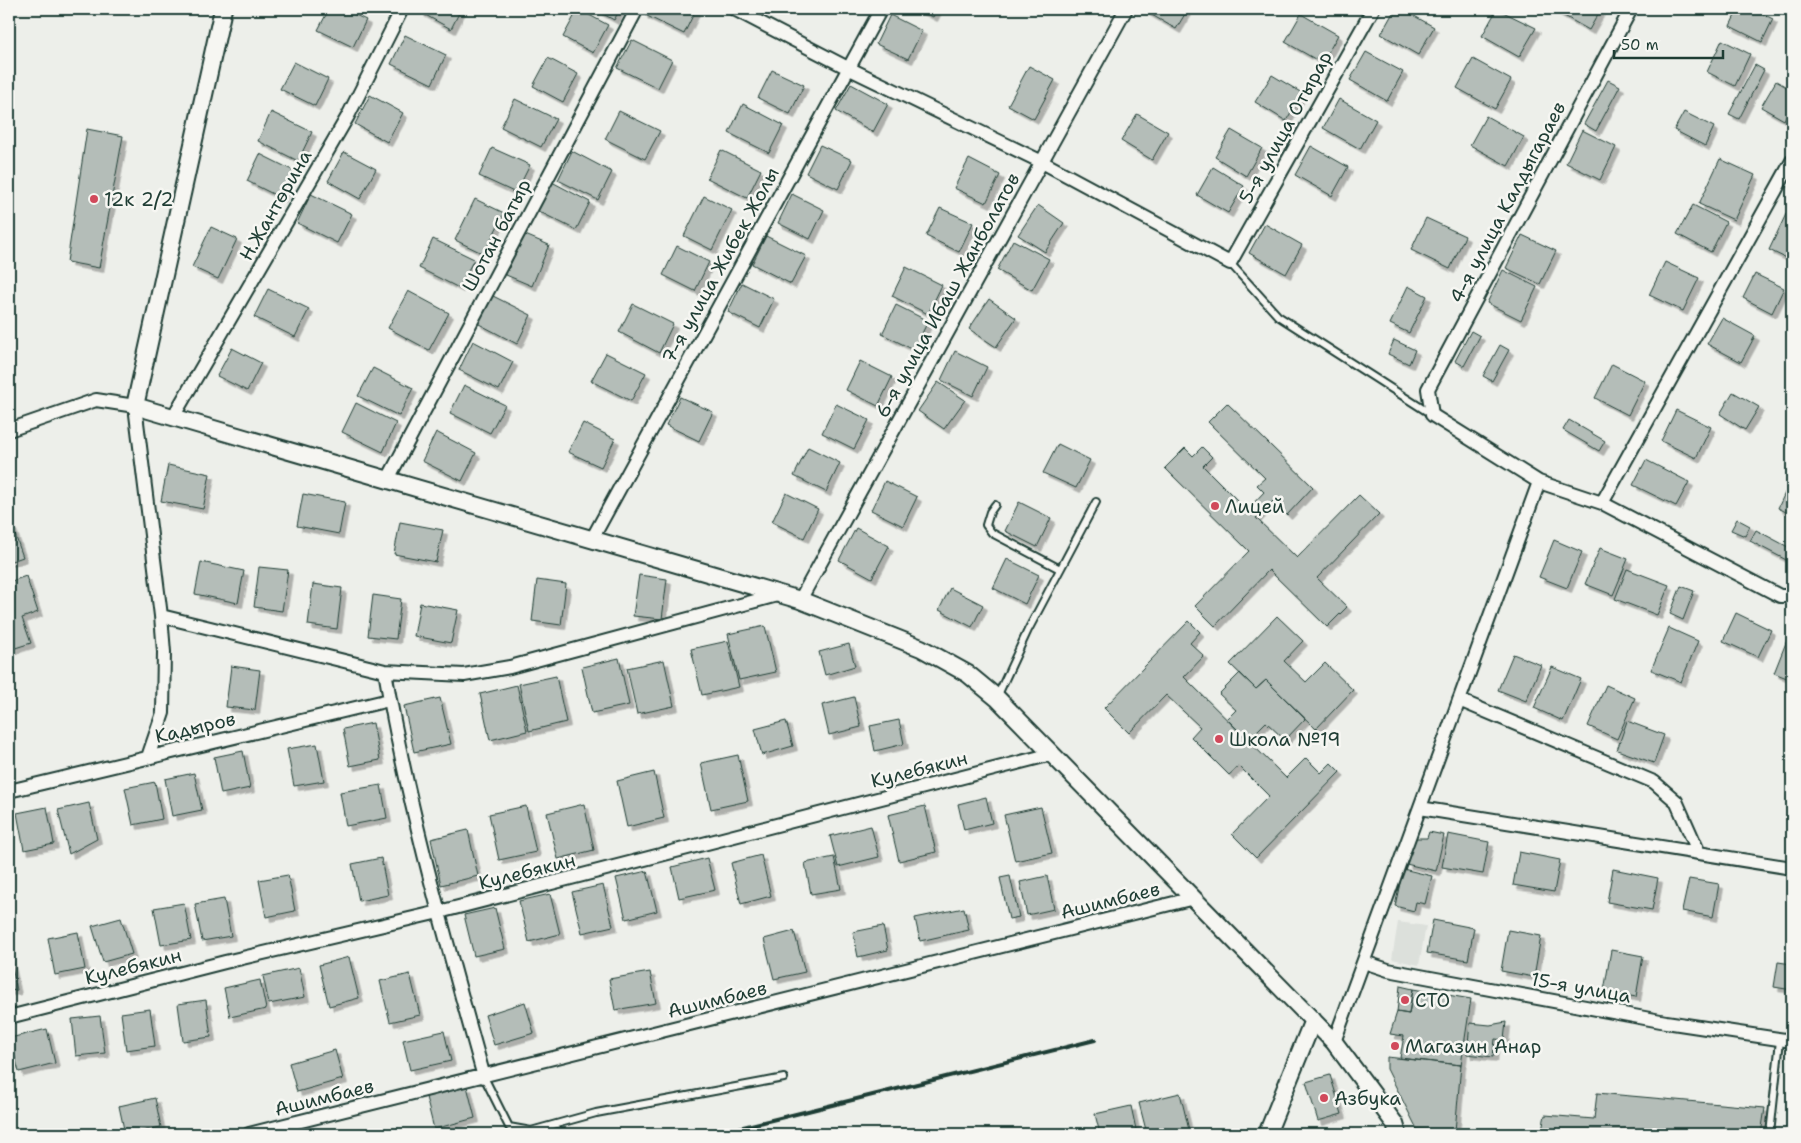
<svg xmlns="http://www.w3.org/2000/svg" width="1801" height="1143" font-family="'Shantell Sans',sans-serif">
<defs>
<filter id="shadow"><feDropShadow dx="4.5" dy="4.5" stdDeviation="0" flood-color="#0004"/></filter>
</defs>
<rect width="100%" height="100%" fill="#edefea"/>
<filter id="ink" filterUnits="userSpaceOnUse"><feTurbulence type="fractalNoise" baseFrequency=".02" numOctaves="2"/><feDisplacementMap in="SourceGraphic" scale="10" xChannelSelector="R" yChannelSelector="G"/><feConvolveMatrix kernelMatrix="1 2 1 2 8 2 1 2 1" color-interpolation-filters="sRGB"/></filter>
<g filter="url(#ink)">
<path fill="#dce0db" d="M1398,922L1426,926L1419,965L1392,959Z"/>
<path fill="#b4bdb8" stroke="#1f3d34" filter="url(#shadow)" d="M329,9H343L366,20L353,47L318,30Z
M422,9H461L451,29L420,12Z
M578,9L608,25L593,53L563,37Z
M594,9H620L614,20Z
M646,9H696L684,34L643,14Z
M917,9H937L933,17Z
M1146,9H1188L1176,29L1145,11Z
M1395,9H1402L1434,27L1418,55L1381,34Z
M1497,9L1536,28L1519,57L1482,36Z
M1552,9H1601L1589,30Z
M1738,9H1753L1773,19L1762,42L1730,26Z
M1301,14L1338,35L1322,63L1285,42Z
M890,15L922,31L908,59L876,44Z
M405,35L446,55L432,84L391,64Z
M632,40L672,60L658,88L617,68Z
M1722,40L1750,54L1735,86L1707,72Z
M1366,52L1403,72L1387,101L1350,80Z
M548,58L578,74L563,102L533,86Z
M1473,59L1511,80L1495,109L1457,88Z
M294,62L328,79L315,106L280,89Z
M1755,65L1764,70L1739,119L1729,114Z
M1029,66L1055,80L1034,119L1008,105Z
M772,70L804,85L790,114L758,98Z
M1272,75L1302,93L1286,121L1255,102Z
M1608,80L1620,86L1596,131L1584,124Z
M1776,81L1792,90V104L1784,120L1761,107Z
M851,84L888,104L873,132L836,111Z
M370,95L403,113L387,142L355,124Z
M515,99L556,119L541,147L501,127Z
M1339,99L1376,120L1360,149L1323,128Z
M743,104L783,125L769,153L729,133Z
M619,111L660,131L645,159L605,139Z
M271,112L312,132L298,161L258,141Z
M1684,112L1714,127L1705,146L1674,130Z
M1137,114L1168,132L1152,160L1121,141Z
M1486,116L1524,137L1508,166L1470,145Z
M87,129L123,136L99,268L67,262Z
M1231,130L1262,148L1246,176L1215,157Z
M1582,130L1616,147L1600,180L1566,163Z
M820,145L852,160L838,189L806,173Z
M1311,146L1348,167L1332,196L1295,175Z
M492,148L530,165L516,193L479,176Z
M721,150L761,170L747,198L707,178Z
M572,151L612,172L598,200L558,180Z
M344,152L376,169L360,199L328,181Z
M260,154L294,171L281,198L247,181Z
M969,159L1000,175L986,203L954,188Z
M1720,159L1755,175L1734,220L1699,204Z
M1213,167L1244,186L1228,213L1197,195Z
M550,181L590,202L576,230L536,210Z
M311,194L352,214L337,243L297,223Z
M792,194L824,210L810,239L778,223Z
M704,196L732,210L712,250L684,236Z
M475,199L504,213L484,254L455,240Z
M1038,205L1064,223L1045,252L1018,235Z
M1693,205L1726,222L1711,252L1677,234Z
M940,208L973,223L959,252L926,236Z
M1787,212L1792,214V261L1769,250Z
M1426,218L1465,236L1450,269L1411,250Z
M1265,224L1302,245L1286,274L1249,253Z
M211,227L237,239L218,279L192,267Z
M523,234L549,245L532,286L506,275Z
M1522,235L1556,251L1540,284L1506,268Z
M766,236L806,256L791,284L752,264Z
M433,239L474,259L459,288L419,268Z
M1013,240L1049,259L1032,290L997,270Z
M677,246L709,262L695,291L663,275Z
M1665,262L1699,278L1683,311L1649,295Z
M906,267L942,285L928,314L892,296Z
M1503,270L1537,287L1521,320L1487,303Z
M1755,274L1784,288L1772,313L1743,298Z
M742,283L774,299L760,328L728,312Z
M1408,286L1427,296L1409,333L1390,324Z
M268,289L309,309L295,337L254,317Z
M408,291L449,313L429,350L388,328Z
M491,295L531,315L517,344L477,323Z
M989,299L1016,318L996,347L969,329Z
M633,304L673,324L659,353L619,332Z
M896,305L928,321L914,350L882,334Z
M1722,318L1755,336L1741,362L1707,344Z
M1471,331L1480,336L1464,366L1455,361Z
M1394,340L1415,350L1409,364L1388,354Z
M473,341L513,362L499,390L459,370Z
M1500,345L1509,350L1492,381L1483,376Z
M232,348L261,363L247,391L217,376Z
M955,351L987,367L973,396L941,380Z
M606,353L646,373L631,401L591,381Z
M860,361L892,377L878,406L846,390Z
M1612,364L1645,381L1628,415L1595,398Z
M373,368L413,388L399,416L358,396Z
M938,382L965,400L944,429L918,411Z
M464,385L505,405L490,433L450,413Z
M1733,392L1759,407L1745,430L1720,414Z
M680,397L713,412L699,441L666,425Z
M356,403L396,423L383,452L342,432Z
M1227,403L1313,487L1287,515L1273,501L1256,518L1297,558L1359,495L1379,514L1317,578L1347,607L1327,627L1269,570L1215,626L1195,606L1249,551L1165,468L1185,448L1193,456L1202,447L1212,457L1203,466L1247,510L1264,492L1257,485L1265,478L1208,422Z
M836,404L869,420L854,449L822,433Z
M1676,410L1711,427L1696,458L1661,441Z
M1569,420L1605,441L1599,451L1563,430Z
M583,423L615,439L601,467L568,452Z
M436,432L476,453L462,481L422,461Z
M1058,444L1090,460L1076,488L1043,473Z
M808,447L840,463L826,492L794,476Z
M1646,460L1689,482L1676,506L1633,485Z
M168,465L210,474L203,509L161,501Z
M885,481L917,497L903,526L871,510Z
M1790,482L1792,483V515L1778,508Z
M786,493L818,509L804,538L772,522Z
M303,494L345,502L339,534L297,526Z
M1019,502L1051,518L1037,547L1005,531Z
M1737,519L1750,526L1745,536L1731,530Z
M400,522L443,530L436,562L394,554Z
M12,526L23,557L9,562V527Z
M856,528L889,546L872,578L839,560Z
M1756,530L1792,549V563L1750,541Z
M1554,540L1582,552L1567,588L1539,577Z
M1600,548L1628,559L1613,595L1585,584Z
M1007,559L1039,575L1025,604L993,588Z
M201,562L244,571L238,603L195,594Z
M259,567L288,570L282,611L254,607Z
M1627,569L1669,585L1657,615L1615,599Z
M639,575L667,579L662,619L633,616Z
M26,576L38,612L22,618L31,643L9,650V582Z
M537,580L566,584L561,625L532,621Z
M313,584L342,588L337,629L308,625Z
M1681,586L1694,591L1683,620L1670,614Z
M950,588L983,605L972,627L939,610Z
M373,595L401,599L396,639L368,636Z
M420,603L458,610L451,643L414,636Z
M1736,613L1771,630L1758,657L1723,641Z
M1277,616L1303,641L1284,661L1306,682L1325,663L1353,690L1316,729L1266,680L1256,689L1230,664Z
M1189,621L1200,632L1190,643L1204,656L1184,677L1286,778L1306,758L1321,773L1331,763L1340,772L1256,858L1232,834L1269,796L1239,766L1229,775L1191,737L1200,727L1166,695L1129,733L1104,708Z
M765,626L776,672L739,680L728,634Z
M1669,628L1698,641L1681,682L1651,670Z
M1789,635L1792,637V680L1774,673Z
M728,641L739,687L702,695L691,649Z
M849,644L855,666L825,675L819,652Z
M1513,654L1541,665L1526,701L1498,690Z
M619,658L629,705L592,713L582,667Z
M664,660L674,706L637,714L627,668Z
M231,666L260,670L255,710L226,707Z
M1552,667L1581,679L1563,721L1534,708Z
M1240,673L1256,689L1266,680L1305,719L1285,740L1266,722L1248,740L1227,719L1236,710L1219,694Z
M556,676L566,722L529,731L519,684Z
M517,685L527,731L490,740L480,694Z
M1606,685L1635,698L1617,739L1588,726Z
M854,697L861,727L829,735L822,705Z
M440,698L451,744L414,752L404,706Z
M899,720L904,744L875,751L870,726Z
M786,721L793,746L762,755L755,729Z
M1627,721L1664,735L1654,763L1617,750Z
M373,723L380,760L350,766L343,729Z
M317,744L324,781L294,786L287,749Z
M243,751L250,788L221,794L214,757Z
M738,755L748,801L711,809L701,763Z
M654,772L664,818L627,827L617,781Z
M194,773L202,810L172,816L165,779Z
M155,782L162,819L133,825L125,788Z
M381,785L387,818L346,826L340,792Z
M986,797L992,823L964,830L958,804Z
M89,803L97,839L69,854L58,810Z
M584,804L594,850L558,859L547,813Z
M526,806L536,852L499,860L489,814Z
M925,806L936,852L899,861L888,815Z
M47,807L54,844L24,850L17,813Z
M1041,807L1052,853L1015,861L1004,815Z
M871,826L879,857L838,867L830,836Z
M468,830L478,876L441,885L431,839Z
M1429,832L1444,835L1436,871L1406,864L1412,838H1427Z
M1448,834L1489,842L1483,874L1442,867Z
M1519,852L1560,860L1554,892L1513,885Z
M761,855L771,896L741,904L731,863Z
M834,857L841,889L811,894L805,863Z
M381,858L388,895L359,901L352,864Z
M707,858L715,890L679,898L672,867Z
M1403,869L1432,876L1425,904L1416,902L1414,911L1395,906Z
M1613,869L1658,878L1652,910L1607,902Z
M647,871L657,911L626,919L616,878Z
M288,875L295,911L266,917L259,880Z
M1010,876L1019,917L1009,919L1000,878Z
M1047,876L1054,909L1027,915L1020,882Z
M1689,879L1719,884L1713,917L1682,911Z
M603,885L613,926L582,933L572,892Z
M550,894L560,934L529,942L519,901Z
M224,899L231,936L202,941L195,904Z
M184,903L191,940L161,945L154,908Z
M495,908L505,949L474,956L464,915Z
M964,908L969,930L920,941L915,918Z
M121,918L132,954L103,962L92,926Z
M1433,920L1474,928L1468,960L1427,953Z
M883,926L888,950L858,957L853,932Z
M1508,930L1541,936L1534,977L1501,971Z
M794,931L805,972L774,979L764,939Z
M78,932L85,969L55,975L48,938Z
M1611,950L1643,956L1636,997L1604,991Z
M9,953L17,990L9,991Z
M349,957L359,998L329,1006L319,965Z
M1778,962L1792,964V990L1774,987Z
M299,968L305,997L269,1004L263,976Z
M650,972L656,1003L615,1010L609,979Z
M410,974L420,1015L390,1022L380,981Z
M260,980L266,1009L230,1017L224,988Z
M1400,986L1413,989L1409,1014L1397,1012Z
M1413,989L1471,999L1461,1065L1400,1058L1404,1036L1390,1034L1397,1012L1409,1014Z
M206,1000L211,1037L183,1041L178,1004Z
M525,1002L534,1033L494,1045L485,1015Z
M150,1009L155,1046L126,1050L121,1013Z
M100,1016L105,1053L76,1056L72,1019Z
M1506,1022L1504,1040L1495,1039L1493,1057L1467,1054L1470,1023L1490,1025Z
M47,1029L55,1063L19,1072L10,1038Z
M444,1031L451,1061L410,1070L403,1040Z
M335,1050L343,1079L297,1092L289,1063Z
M1387,1057L1461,1065L1455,1131L1417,1129L1387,1069Z
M1330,1075L1342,1114L1318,1121L1306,1082Z
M467,1086L475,1118L434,1129L426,1097Z
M1180,1093L1190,1134H1147L1139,1103Z
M1597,1093L1765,1108L1761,1134H1541L1545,1115L1594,1119Z
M155,1098L161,1127L125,1134L119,1106Z
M1131,1106L1137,1134H1100L1095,1114Z
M64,1129L65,1134H38Z"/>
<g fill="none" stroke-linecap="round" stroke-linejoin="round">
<g stroke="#1f3d34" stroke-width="10">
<path id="service" d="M1230,263L1278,316L1431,414
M995,505L990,512L986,525L992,533L1060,569
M997,697L1028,630L1096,502
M484,1077L509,1127L531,1131L596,1113L784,1078
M1770,1134L1780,1040"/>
</g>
<g stroke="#1f3d34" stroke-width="16">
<path id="minor" d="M734,9L848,68L1042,162L1230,263L1373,9
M1631,9L1428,389L1432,415L1539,482L1602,503L1780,596H1792
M173,417L348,116L402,9
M9,430L96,400L135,406L161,616L385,671L464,675L510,667L781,594
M388,479L637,9
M1602,503L1792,161
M592,539L881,9
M800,600L1126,9
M385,671C408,808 447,943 484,1077
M1459,700L1654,782L1676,801L1699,853
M148,757L163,713L164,652L161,616
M9,791L389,700
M1420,808L1792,868
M1364,962L1388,970L1666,1022L1792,1041
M9,1017L225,962L439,912L1052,754
M1334,1042L1539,482
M249,1134L1194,898"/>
</g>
<g stroke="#1f3d34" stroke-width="20">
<path id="tertiary" d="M223,9L135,406L800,600L921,648L968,674L997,698L1334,1042L1395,1124L1398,1134
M1267,1134L1313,1020"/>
</g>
<use href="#service" stroke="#f6f6f2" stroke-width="6"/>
<use href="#minor" stroke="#f6f6f2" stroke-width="12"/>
<use href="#tertiary" stroke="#f6f6f2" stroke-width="16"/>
<path stroke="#1f3d34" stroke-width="4" d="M715,1134L1095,1040"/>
</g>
</g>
<g fill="#d1495b" stroke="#f6f6f2" stroke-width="2">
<circle cx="94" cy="199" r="5"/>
<circle cx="1215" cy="506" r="5"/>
<circle cx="1219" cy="739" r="5"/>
<circle cx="1405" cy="1000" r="5"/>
<circle cx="1395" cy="1046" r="5"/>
<circle cx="1324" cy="1098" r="5"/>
</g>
<g text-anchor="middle" stroke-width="5" stroke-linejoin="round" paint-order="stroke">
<g font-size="19" fill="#1f3d34" stroke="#f6f6f2">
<text transform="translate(1285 127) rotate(-61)" y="7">5-я улица Отырар</text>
<text transform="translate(1507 202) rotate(-62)" y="7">4-я улица Калдыгараев</text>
<text transform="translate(275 205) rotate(-60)" y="7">Н.Жантөрина</text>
<text transform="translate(496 235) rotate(-62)" y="7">Шотан батыр</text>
<text transform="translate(720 265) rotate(-61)" y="7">7-я улица Жибек Жолы</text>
<text transform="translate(947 295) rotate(-61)" y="7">6-я улица Ибаш Жанболатов</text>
<text transform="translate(195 727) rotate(-13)" y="7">Кадыров</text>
<text transform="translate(919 769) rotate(-14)" y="7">Кулебякин</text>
<text transform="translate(527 871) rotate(-14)" y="7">Кулебякин</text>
<text transform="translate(1110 900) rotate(-14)" y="7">Ашимбаев</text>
<text transform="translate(133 966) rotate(-14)" y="7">Кулебякин</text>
<text transform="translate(1581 987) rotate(10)" y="7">15-я улица</text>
<text transform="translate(717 999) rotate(-14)" y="7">Ашимбаев</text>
<text transform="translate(324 1097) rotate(-14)" y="7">Ашимбаев</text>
</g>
<g font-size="19" fill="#1f3d34" stroke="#f6f6f2" text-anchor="start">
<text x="104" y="206">12к 2/2</text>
<text x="1225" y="513">Лицей</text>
<text x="1229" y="746">Школа №19</text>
<text x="1415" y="1007">СТО</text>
<text x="1405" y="1053">Магазин Анар</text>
<text x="1334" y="1105">Азбука</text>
</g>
</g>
<rect width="1801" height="1143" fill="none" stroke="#f6f6f2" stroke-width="30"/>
<rect x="15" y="15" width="1771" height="1113" fill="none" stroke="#1f3d34" stroke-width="2" filter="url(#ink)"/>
<path d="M1614 50v8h109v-8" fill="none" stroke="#1f3d34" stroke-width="2.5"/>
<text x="1621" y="50" font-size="15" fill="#1f3d34" stroke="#f6f6f2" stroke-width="4" paint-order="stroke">50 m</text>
</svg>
